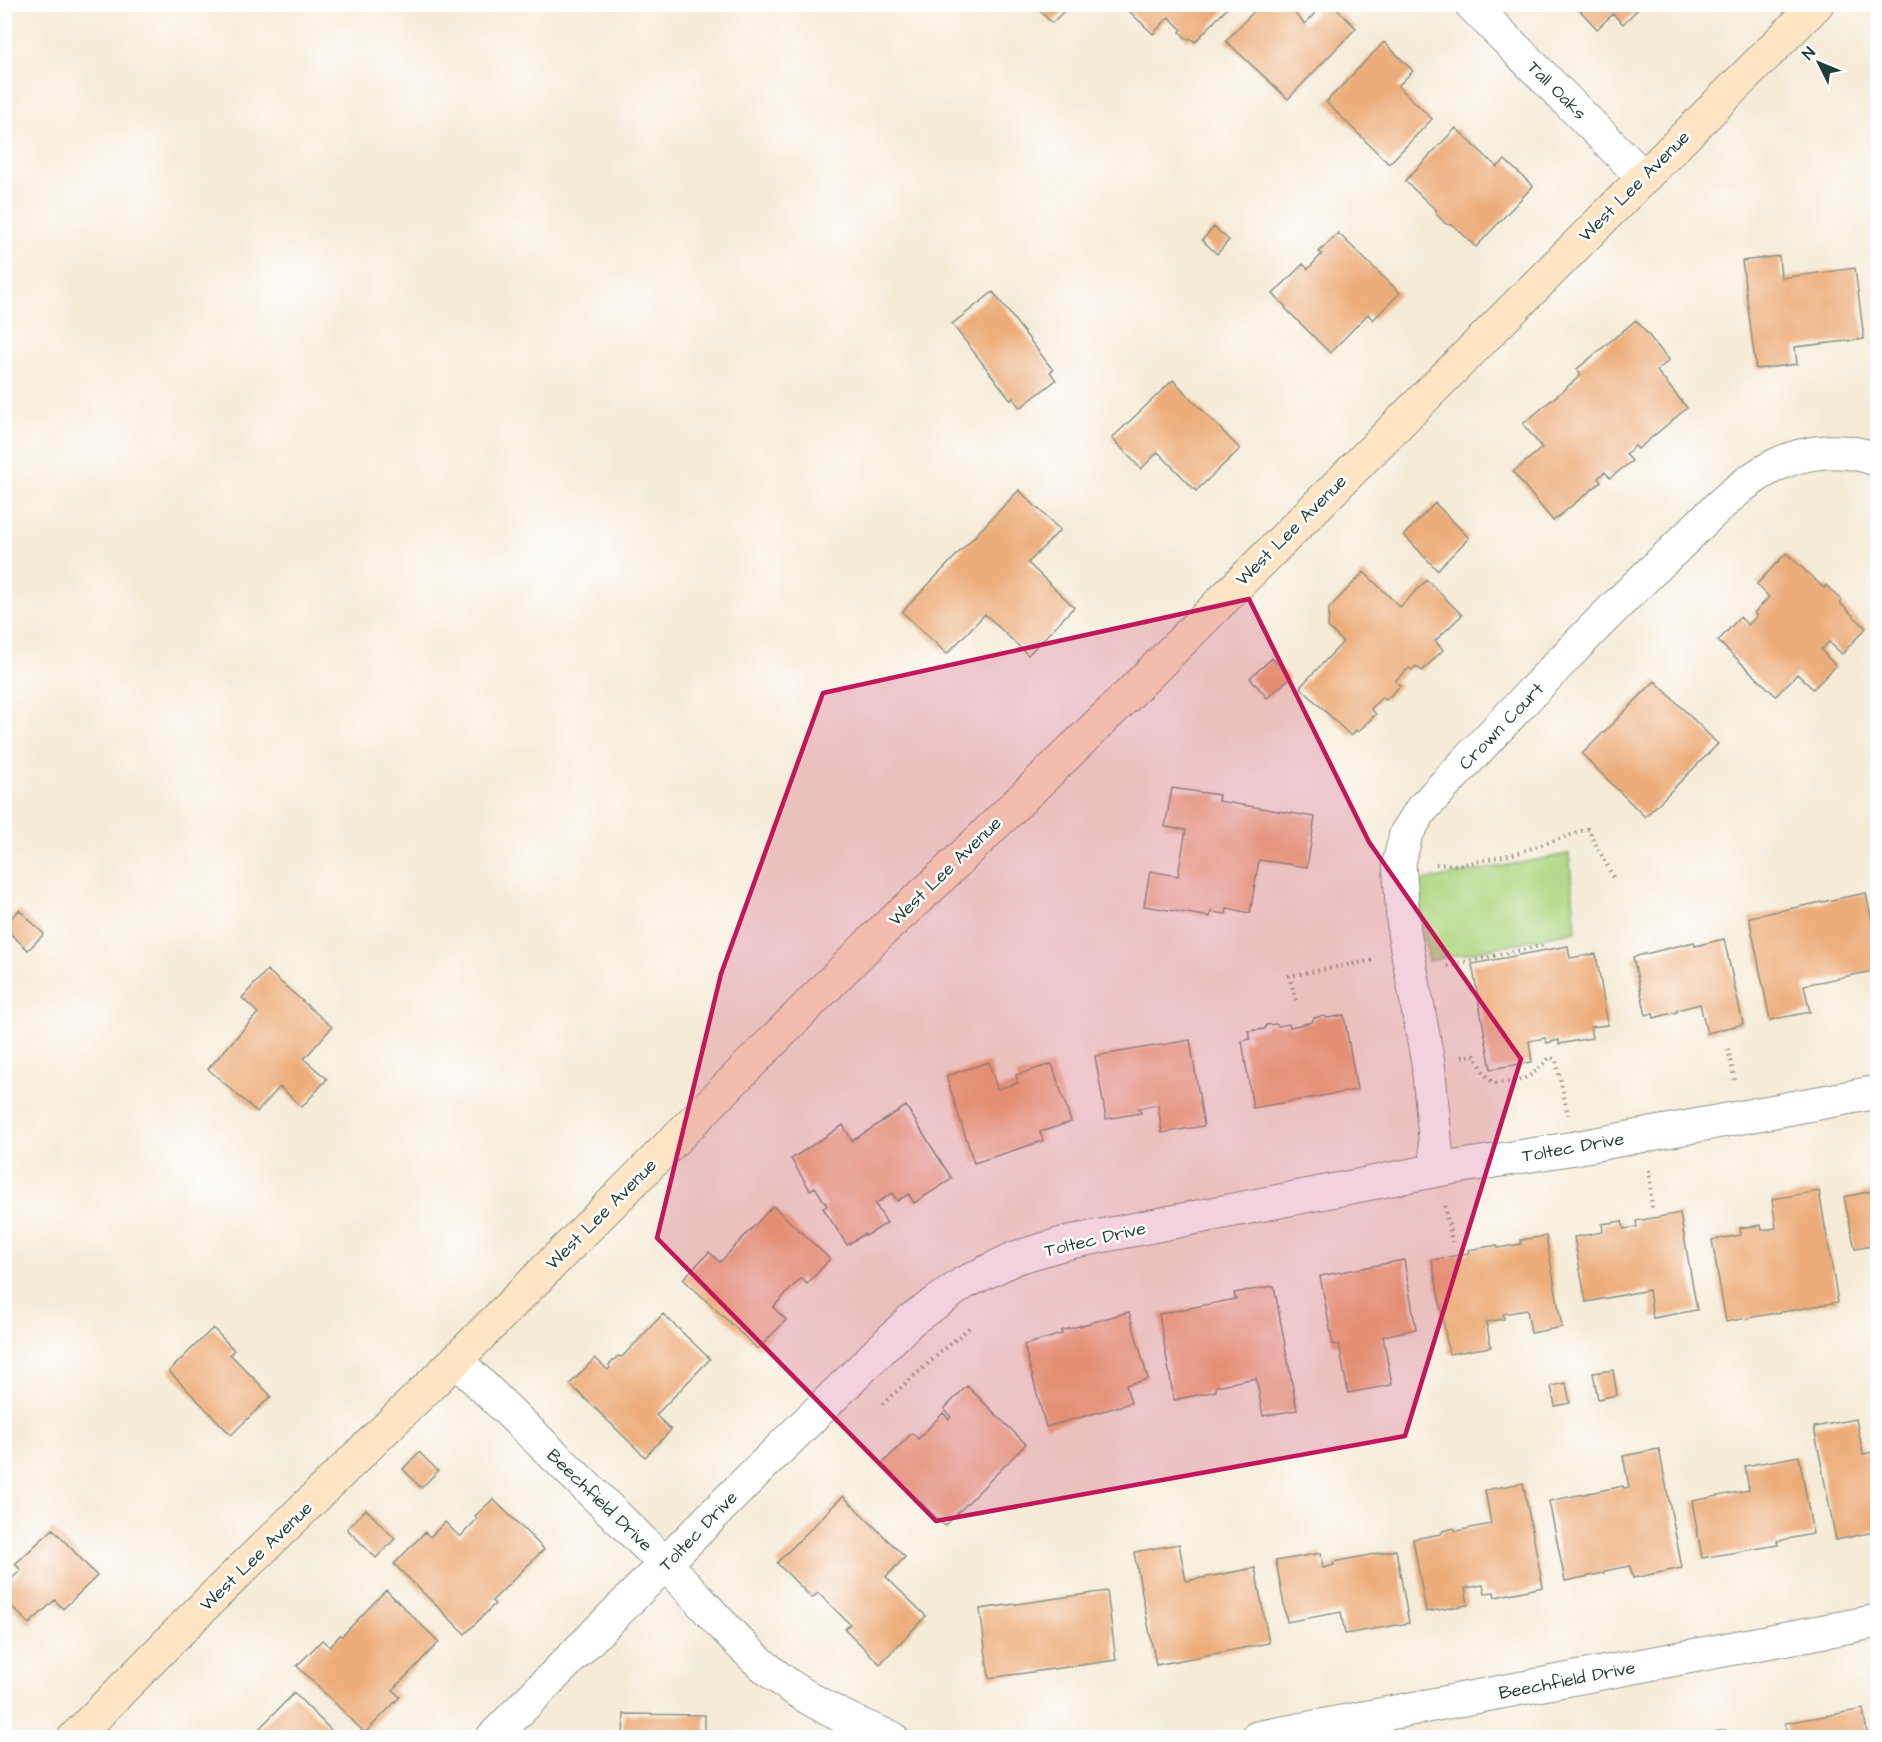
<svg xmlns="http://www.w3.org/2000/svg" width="1882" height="1742" font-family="'Architects Daughter',sans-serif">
<rect width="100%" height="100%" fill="#fff"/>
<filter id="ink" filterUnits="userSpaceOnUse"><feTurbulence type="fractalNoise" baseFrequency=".0167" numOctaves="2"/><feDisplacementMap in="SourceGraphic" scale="12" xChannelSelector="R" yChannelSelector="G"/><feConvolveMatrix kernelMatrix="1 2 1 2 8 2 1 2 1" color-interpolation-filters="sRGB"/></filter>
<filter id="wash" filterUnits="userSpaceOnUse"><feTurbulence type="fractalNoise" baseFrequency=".008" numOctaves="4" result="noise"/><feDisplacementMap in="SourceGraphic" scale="24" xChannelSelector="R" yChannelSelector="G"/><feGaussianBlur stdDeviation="1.35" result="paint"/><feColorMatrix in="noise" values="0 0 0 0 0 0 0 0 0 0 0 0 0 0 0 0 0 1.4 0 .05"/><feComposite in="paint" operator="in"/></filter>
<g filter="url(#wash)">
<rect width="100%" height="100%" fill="#f5ebd7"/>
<path fill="#aed681" stroke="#668a5a" stroke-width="1.5" d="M1569,854L1576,931L1428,961L1416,882Z"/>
<g id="blocks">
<path fill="#edad7a" d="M1033,4H1071L1052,23Z
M1136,4H1231L1195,42L1190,38L1188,40L1180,32L1182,30L1169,17L1153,34L1129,11Z
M1261,4H1290L1297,11L1295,14L1305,24L1323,4H1332L1356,28L1288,99L1226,41Z
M1574,4H1640L1641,6L1623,24L1613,14L1597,29Z
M1384,42L1413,71L1398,86L1432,119L1389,164L1326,102Z
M1456,128L1497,167L1505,160L1533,186L1476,247L1453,225L1446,224L1437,215L1436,210L1405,181Z
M1214,227L1229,240L1217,254L1202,240Z
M1338,233L1400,293L1373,320L1368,314L1330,353L1285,308L1286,307L1273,294L1303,264L1308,269L1322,254L1319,252Z
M1779,256L1781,278L1855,268L1864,339L1795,347L1797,364L1756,369L1742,261Z
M993,292L1053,370L1050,372L1056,380L1020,408L1013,398L1011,400L952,324Z
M1636,320L1669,360L1657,371L1687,408L1638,449L1635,446L1626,454L1632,461L1610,478L1605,472L1598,478L1601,482L1553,521L1513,472L1542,448L1523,424L1581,375L1577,369Z
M1173,380L1240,449L1196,491L1158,452L1141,469L1112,438Z
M1019,490L1060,530L1028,563L1074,607L1028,655L985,614L947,654L902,612Z
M1435,503L1469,538L1437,570L1404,535Z
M1786,553L1824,588L1826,585L1842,601L1840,603L1866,628L1842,654L1829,642L1821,650L1836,666L1813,689L1797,674L1776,696L1718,641L1740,617L1748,625L1757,616L1754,613L1769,597L1757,584Z
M1364,572L1400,607L1427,580L1462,615L1435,641L1443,650L1422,671L1416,666L1412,670L1409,668L1395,681L1400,686L1386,700L1382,697L1371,709L1376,714L1358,732L1356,730L1351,736L1300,687L1343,642L1328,627L1329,608Z
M1272,658L1290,678L1267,698L1250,678Z
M1655,681L1718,744L1645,817L1582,754Z
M1172,788L1219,795L1218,801L1315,817L1307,867L1259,860L1250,913L1227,908L1226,914L1211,912L1210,917L1144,906L1150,871L1178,876L1186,830L1165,827Z
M1866,893L1878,951V970L1804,985L1810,1012L1770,1020L1749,917Z
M19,910L44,934L28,950L4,928V925Z
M1724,939L1743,1024L1707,1033L1700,1004L1677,1010V1012L1654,1018L1653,1013L1646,1015L1633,957L1694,942L1695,946Z
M1568,946L1570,958L1596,954L1608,1025L1590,1027L1592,1038L1559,1044V1040L1547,1043L1545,1038L1529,1041L1532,1062L1491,1069L1472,964Z
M267,970L332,1027L304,1059L327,1079L302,1107L280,1087L257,1112L208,1069L258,1013L242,998Z
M1344,1015L1357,1090L1253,1108L1242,1041L1250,1039L1248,1031L1265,1029L1266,1025L1276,1024L1279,1026L1289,1024L1290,1027L1312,1022L1314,1018L1323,1016L1328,1018Z
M1190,1040L1204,1126L1162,1133L1158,1105L1139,1108L1141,1113L1106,1119L1095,1056Z
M989,1062L997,1089L1018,1083L1016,1075L1052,1064L1071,1122L1040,1132L1043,1141L974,1163L946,1076Z
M906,1106L952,1179L914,1203L909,1194L897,1201L892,1193L875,1204L887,1223L866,1236L864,1234L847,1245L823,1208L827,1206L815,1187L810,1190L791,1159L843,1125L852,1141Z
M1878,1190V1245L1855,1249L1844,1197Z
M1819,1191L1838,1302L1726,1322L1712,1240L1741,1235L1740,1228L1761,1225L1762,1230L1776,1228L1772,1199Z
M773,1206L830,1259L807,1284L801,1278L773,1307L786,1320L758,1349L683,1279L709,1252L720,1262Z
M1680,1213L1697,1310L1653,1318L1649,1290L1586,1302L1574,1237L1603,1232L1602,1224L1622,1221L1624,1229L1637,1227L1636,1221Z
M1546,1236L1562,1327L1531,1333L1527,1310L1503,1314L1504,1319L1486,1322L1491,1347L1449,1354L1432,1260L1469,1253L1468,1250L1497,1245L1498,1248L1521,1244V1240Z
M1404,1260L1416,1329L1383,1336L1392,1385L1348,1393L1339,1344L1333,1345L1320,1276Z
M1274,1286L1297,1410L1263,1416L1256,1378L1216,1386V1391L1174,1400L1159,1314L1236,1299L1234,1293Z
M1129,1312L1148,1379L1126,1385L1131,1403L1046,1427L1024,1345L1062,1334L1061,1331Z
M663,1314L710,1359L656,1415L671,1430L645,1457L570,1384L595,1358L608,1370L610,1368L609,1365L618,1356L622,1357Z
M213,1328L234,1350L230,1354L271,1396L231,1435L169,1371Z
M1613,1370L1617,1395L1598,1399L1593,1373Z
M1566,1383L1570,1403L1555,1406L1551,1386Z
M967,1386L1026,1444L945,1526L882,1464L912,1433L918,1439L943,1413L949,1419L951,1417L944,1409Z
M1856,1419L1863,1454L1878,1451V1531L1836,1540L1814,1427Z
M1659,1449L1682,1568L1633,1578L1630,1566L1604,1571V1573L1565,1581L1549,1501L1623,1486L1624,1488L1629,1487L1623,1456Z
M419,1452L438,1471L421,1488L403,1469Z
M1799,1456L1813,1534L1777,1541L1778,1545L1702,1558L1692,1501L1749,1490L1745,1466Z
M1523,1483L1543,1587L1495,1597L1494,1592L1485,1593L1483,1585L1465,1588L1468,1605L1426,1612L1413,1539L1441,1534L1443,1531L1454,1528L1456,1531L1491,1524L1485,1490Z
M843,1496L905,1557L886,1577L926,1616L880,1664L845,1629L850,1624L818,1593L812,1598L777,1563Z
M493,1499L544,1549L492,1601L495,1604L465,1634L394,1564L425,1532L430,1537L445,1522L460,1537L477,1519L475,1516Z
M366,1509L395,1539L376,1558L347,1529Z
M53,1529L97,1576L63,1609L55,1600L29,1624L4,1598V1586L21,1570L15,1564Z
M1179,1544L1186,1581L1255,1568L1269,1643L1156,1665L1134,1552Z
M1396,1550L1409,1623L1345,1634L1341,1612L1287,1622L1276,1561L1321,1553L1323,1568L1334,1565L1333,1562Z
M386,1590L439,1642L393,1690L400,1697L365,1733L297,1666L322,1640L330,1647L340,1635L342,1636Z
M1107,1591L1116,1660L989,1678L980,1609Z
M294,1693L339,1738H250Z
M1863,1709L1868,1738H1788L1785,1723Z
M624,1714L705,1715V1732H729V1738H623Z
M1725,1730L1726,1738H1691L1690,1736Z"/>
</g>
</g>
<g filter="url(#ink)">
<use href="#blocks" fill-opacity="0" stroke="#8a9486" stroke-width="1.5"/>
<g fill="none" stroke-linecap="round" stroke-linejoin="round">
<g stroke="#8a9486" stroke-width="35">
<path id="street" d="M1471,4L1643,177
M1438,1170L1428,1063L1404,932L1399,863L1406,834L1421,810C1504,722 1586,632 1675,549C1706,519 1737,484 1776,465C1807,450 1845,447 1878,460
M456,1360C525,1428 596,1495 664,1563C705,1603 740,1651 787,1684C819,1706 856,1724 892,1738
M492,1738L745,1483L911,1320L964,1283L1015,1258L1065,1243L1438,1170L1575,1148L1878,1092
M1257,1738L1878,1621"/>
</g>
<g stroke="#8a9486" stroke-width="35">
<path id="secondary" d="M74,1738L209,1601L456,1360L879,934L931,887L1126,697L1817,4"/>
</g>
<path stroke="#8a9486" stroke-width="4" stroke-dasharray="1.5 4.5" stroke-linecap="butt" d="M1436,864L1460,865L1518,853L1588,829L1613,877
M1447,966L1545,945
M1296,1000L1289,976L1374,960
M1728,1049L1735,1081
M1462,1057L1474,1055L1485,1074L1493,1083C1523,1082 1530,1079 1550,1057L1556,1060L1568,1115
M1649,1170L1652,1208
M1445,1206L1452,1242
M882,1404L972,1325"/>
<use href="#street" stroke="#fff" stroke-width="33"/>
<use href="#secondary" stroke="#fee5c5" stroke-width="33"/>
</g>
</g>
<path fill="#c2185b" fill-opacity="0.2" stroke="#c2185b" stroke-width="4.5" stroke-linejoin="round" d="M1249,599L1369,842L1521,1059L1405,1436L936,1521L657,1238L721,974L823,693Z"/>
<g text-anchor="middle" stroke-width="5" stroke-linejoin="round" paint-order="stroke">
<g font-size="18" fill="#1f3d34" stroke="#fff">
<text transform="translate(1557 90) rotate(45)" y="6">Tall Oaks</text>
<text transform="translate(1634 186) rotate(-45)" y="6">West Lee Avenue</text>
<text transform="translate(1291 530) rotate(-45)" y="6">West Lee Avenue</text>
<text transform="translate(1501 726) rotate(-46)" y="6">Crown Court</text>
<text transform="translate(945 871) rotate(-44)" y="6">West Lee Avenue</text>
<text transform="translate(1573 1147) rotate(-10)" y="6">Toltec Drive</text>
<text transform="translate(601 1214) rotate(-45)" y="6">West Lee Avenue</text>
<text transform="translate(1095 1239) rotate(-13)" y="6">Toltec Drive</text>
<text transform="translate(600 1500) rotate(44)" y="6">Beechfield Drive</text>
<text transform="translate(698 1531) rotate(-46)" y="6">Toltec Drive</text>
<text transform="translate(256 1556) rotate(-44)" y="6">West Lee Avenue</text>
<text transform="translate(1567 1680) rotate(-11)" y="6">Beechfield Drive</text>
</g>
</g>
<rect width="1882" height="1742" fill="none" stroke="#fff" stroke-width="24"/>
<g transform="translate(1819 63) rotate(313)" stroke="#ffffff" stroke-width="4.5" paint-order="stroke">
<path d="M0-4.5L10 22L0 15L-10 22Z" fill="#1f3d34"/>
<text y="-9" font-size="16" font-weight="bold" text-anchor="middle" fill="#1f3d34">N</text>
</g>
</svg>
